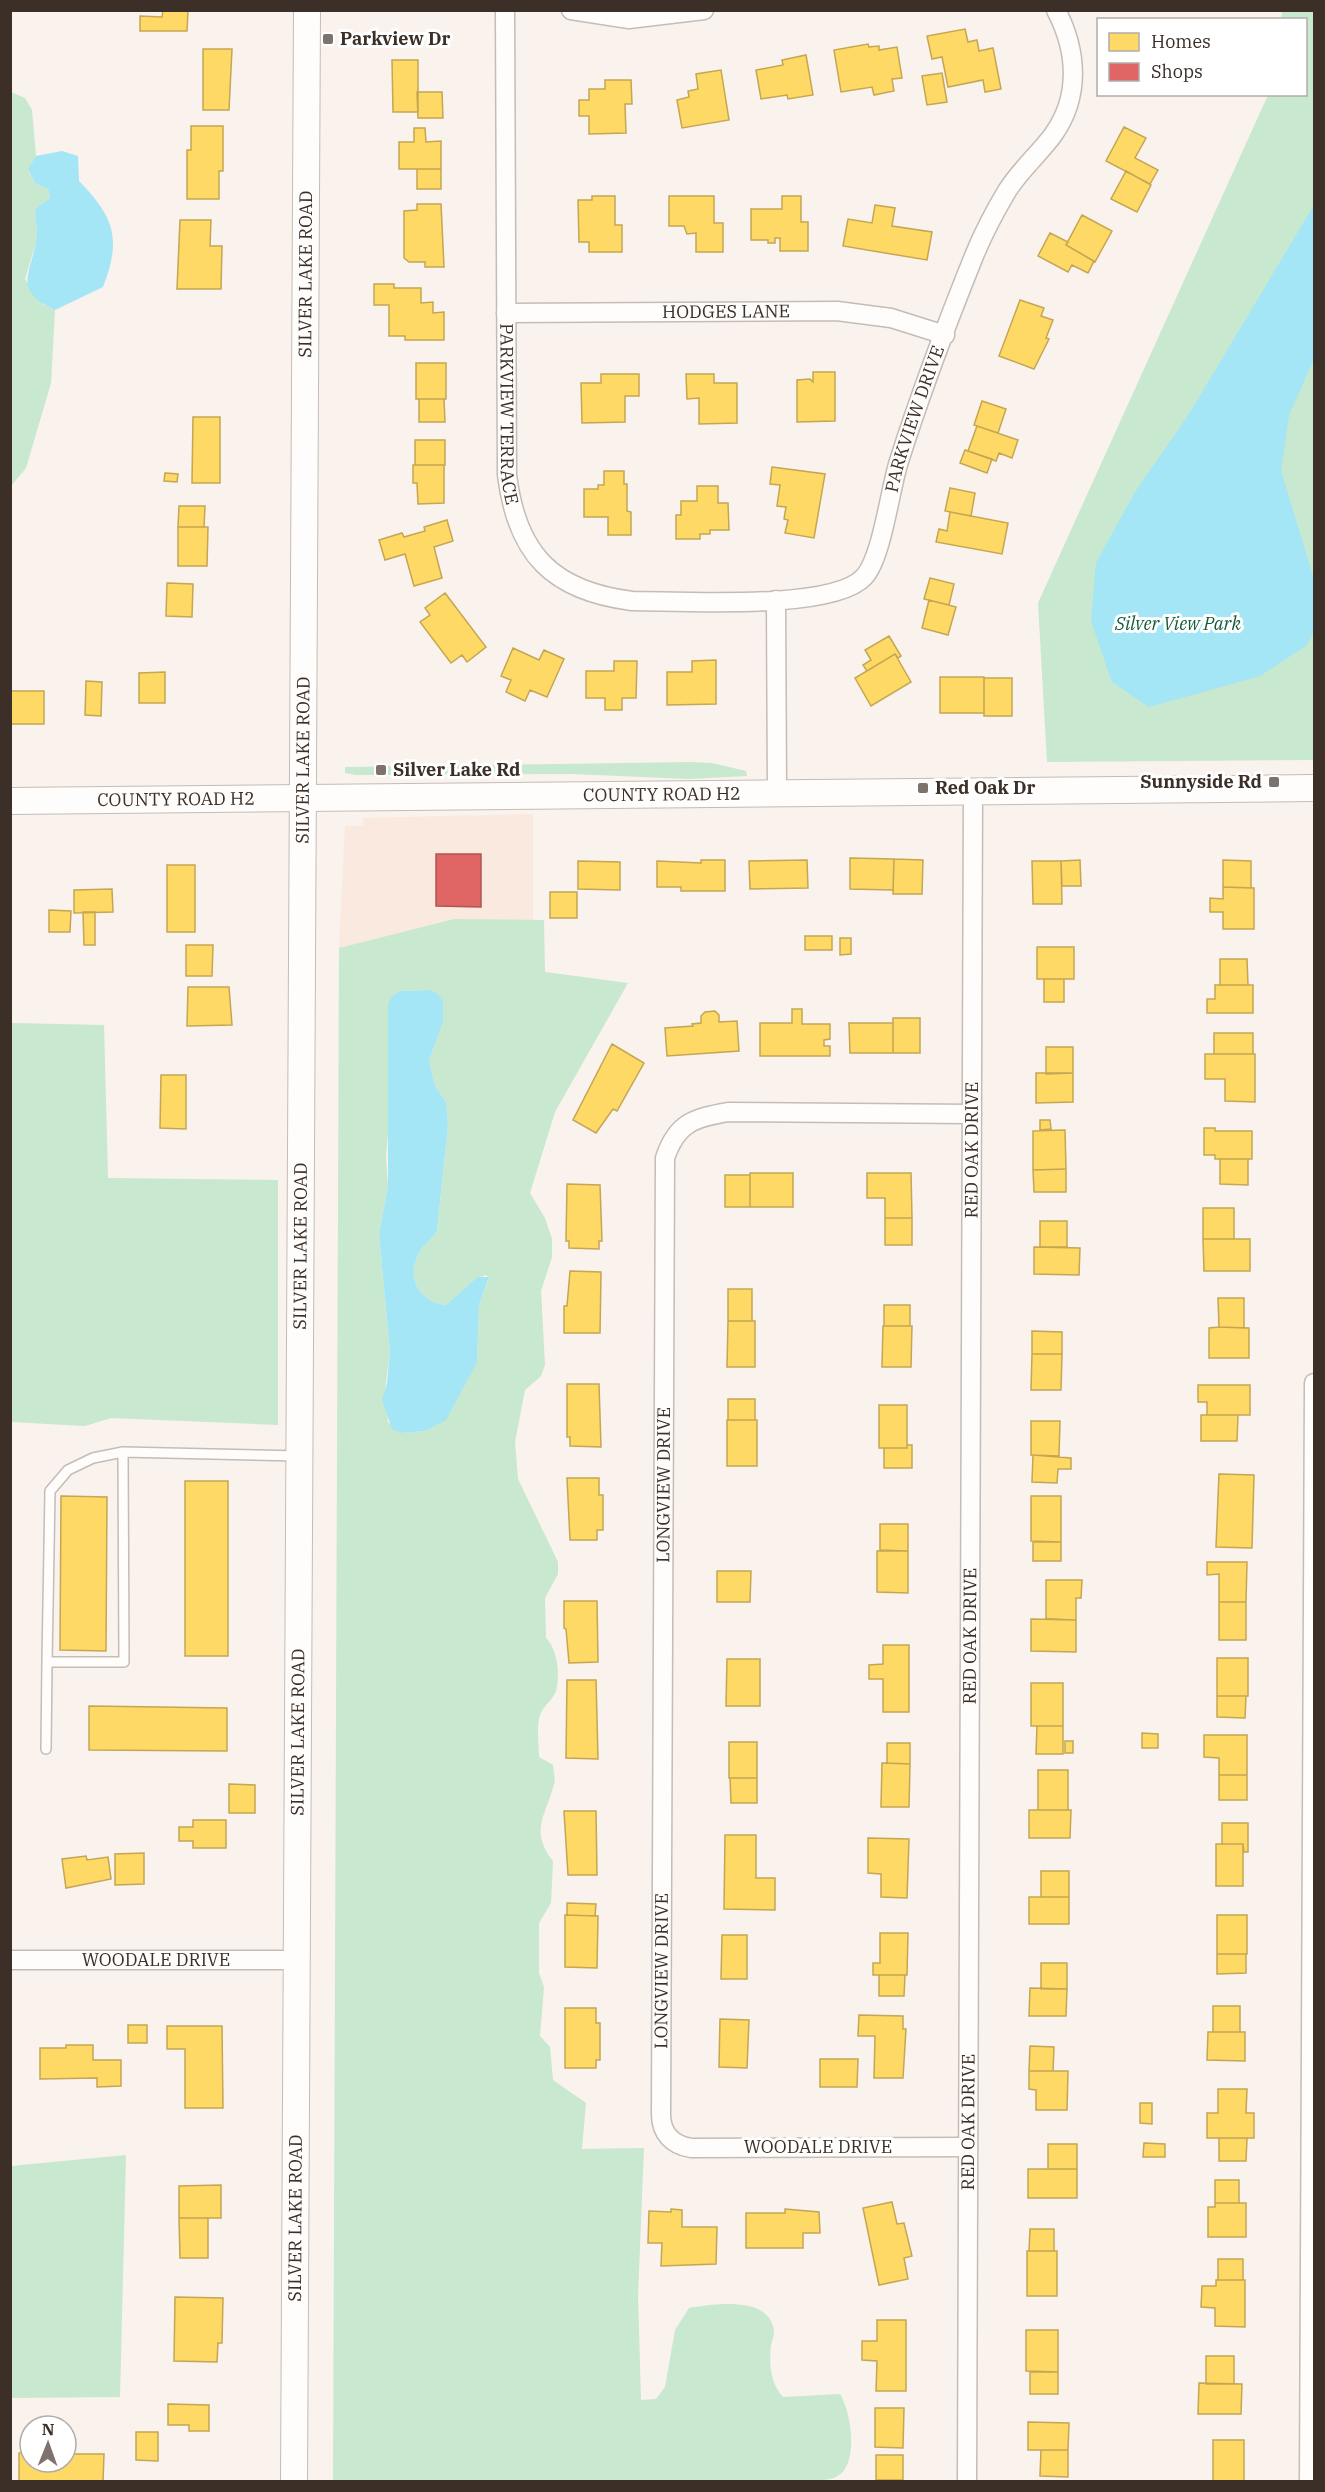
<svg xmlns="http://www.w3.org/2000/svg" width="1325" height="2492" font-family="'IBM Plex Serif',serif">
<rect width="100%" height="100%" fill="#f9f2ed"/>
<path fill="#f9e9de" d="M533,814V920L454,919L339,948L345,826H363V818Z"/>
<path fill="#c8e8d0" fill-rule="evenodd" d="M1282,11H1314V760L1047,762L1038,603L1268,95L1306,94V20L1281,19Z
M11,92L25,98L32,110L36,156L28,170L35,183L48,189L50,198L35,209L37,239L25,279L43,304L55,310L51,383L26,468L11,486Z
M691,762L712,763L746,771L747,776L689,779L573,774L356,775L345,773V767Z
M454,919L544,920L545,972L628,983L555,1112L530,1193L545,1218L552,1239V1257L541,1291L545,1365L541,1376L525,1390L515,1442L518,1479L558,1562V1574L545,1598L546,1638C558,1650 560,1675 556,1691C553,1700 543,1706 540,1715C536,1727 539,1745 539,1757L553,1765C553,1771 556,1779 554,1784C546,1815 529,1831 553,1861L551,1903L539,1923V1973L544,1987L540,2036L550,2047L553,2080L586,2103L582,2149L644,2148L638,2296L641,2400L656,2399L665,2387L675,2330L689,2308C713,2304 770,2295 774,2331C774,2336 772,2341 771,2345C769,2364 770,2383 783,2397L840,2394C851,2411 860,2466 836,2477C826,2482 810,2479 799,2481L333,2482L339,948ZM429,990L434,1047L429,1061L435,1086L446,1102L448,1125L437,1231C432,1239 423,1245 419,1253C405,1278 420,1302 446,1305L478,1278L486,1275L489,1278L479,1305L477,1362L425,1431L402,1433L388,1422L385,1389L390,1352L379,1234L388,1186L386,1157L400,991Z
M11,1023L104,1025L108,1178L278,1180V1425L111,1418L85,1426L11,1422Z
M126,2155L120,2397L11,2398V2166Z"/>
<path fill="#a4e5f6" d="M62,151L78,156L79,181C114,217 122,238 103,287L55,310C14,290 29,278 36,242C38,232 35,219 35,209L50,198L48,189L35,183L28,169L36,156Z
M1314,205V359L1289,415L1281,471L1314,579V631L1307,645L1260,676L1149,707L1112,682L1091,621L1096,563L1135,492L1189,414Z
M429,990L438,994L443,1002V1021L429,1061L435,1086L446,1102L448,1125L437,1231C432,1239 423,1245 419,1253C405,1278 420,1302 446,1305L478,1277H489L479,1305L477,1362L446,1420L425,1431L402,1433L392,1429L382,1400L387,1383L390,1352L379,1234L388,1186V1006L391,997L400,991Z"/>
<path fill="#ffd966" stroke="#c4a653" stroke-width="1.5" d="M163,10H188L187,31H140V16L162,17Z
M965,29L968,42L977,40L979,51L993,48L1001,89L985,92L983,80L948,87L942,57L932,59L927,36Z
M868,44L869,47L879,46V50L897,47L902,78L892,79L894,91L874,95L872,87L841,92L834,50Z
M203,49H232L229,110H203Z
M806,55L813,95L788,99L787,95L761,99L756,70L783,65L782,60Z
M392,60H418V112H393Z
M721,70L729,120L682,128L677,100L689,97L688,91L698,89L696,74Z
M942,73L947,102L927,105L922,76Z
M605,80H631L632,104H625L626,133L589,134V116H579V100H589V89H605Z
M417,92H442L443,118H418Z
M191,126H223V171H219V199H187V150H191Z
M1124,127L1146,138L1135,158L1158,170L1150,184L1106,161Z
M414,128H425L426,142L441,141V169H399V142H414Z
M417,169H441V189H417Z
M1126,171L1151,185L1137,212L1111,199Z
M592,196H615V225H622V252H589V242H579L578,200H592Z
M669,196H714V223H723V252H696V233L687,234L684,226H669Z
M782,196H801V222H808V251H780V238H775V243H768V240H751V209H782Z
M417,204H441L444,267H425V262H409L404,258V211L417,210Z
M875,205L895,208L892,226L932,232L927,260L843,246L848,219L872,223Z
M1082,215L1112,231L1095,262L1066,245Z
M180,220H211L210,246H222L221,289H177Z
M1050,233L1068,242L1066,245L1094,261L1088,273L1072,265L1068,272L1038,256Z
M374,284H394V288H421V303L433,302V313L444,312V340H405V336H389V305H374Z
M1020,300L1044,308L1041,316L1053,320L1046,338L1049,339L1034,369L999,356Z
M416,363H446V399H416Z
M813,372H835V421L797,422V380L810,379L813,382Z
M601,374H639V396H625V422L582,423L581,383H601Z
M686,374H714V383H737V423L699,424V398L687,399Z
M419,399H444L445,422H419Z
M982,401L1006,409L998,433L974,425Z
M193,417H220V483H192Z
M977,426L1018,440L1012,458L999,453L996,461L968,451Z
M415,440H445V465H415Z
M965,450L992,459L987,473L960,463Z
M413,465H444V503L418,504L417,483H413Z
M772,467L825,474L814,538L785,533L788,520L784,519L786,507L777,506L780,485L770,484Z
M604,471H624V484H627V511L631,512V535H608V517H584V489H598V485H604Z
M165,473L178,474L177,482L164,481Z
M697,486H718V503H728L729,530H710V534H700V539H676V515H681V501H697Z
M950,488L975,493L971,516L945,511Z
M179,506H205L204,527H178Z
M950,512L1008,523L1002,554L936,542L939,529L947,531Z
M447,520L453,541L434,547L442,578L414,586L405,554L385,560L379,540L402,533L404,537L425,531L424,527Z
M178,527H208L207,566H178Z
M930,578L954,584L949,605L924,599Z
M167,583L193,584L192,617L166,616Z
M445,593L486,647L467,662L462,655L451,663L420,622L430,615L425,608Z
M929,600L956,607L948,635L922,628Z
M889,636L901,656L898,658L895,654L867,671L863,665L871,660L865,650Z
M513,648L539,660L544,650L564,659L547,697L530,690L525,701L506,692L511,680L501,676Z
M895,654L911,682L871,706L855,678Z
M716,660V704L667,705V672H692V661Z
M614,661H637L636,698H622V710H605V698H586V671H614Z
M165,672V703H139V673Z
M940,677H984V713H940Z
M984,678H1012V716H984Z
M86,681L102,682L101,716L85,715Z
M10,691H44V724H10Z
M850,858L894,859L893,890L850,889Z
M894,859L923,860L922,894H893Z
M701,860H725V891H681V887H657V861L701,863Z
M807,860L808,888L750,889L749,861Z
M1080,860L1081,886H1062L1061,861Z
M1223,860L1251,861V888L1223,887Z
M578,861L620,862V890L578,889Z
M1032,861H1061L1062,904H1033Z
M167,865H195V932H167Z
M1223,887L1254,888V929H1223V912H1210V898L1223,899Z
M112,889L113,912L74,913V890Z
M550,892H577V918H550Z
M49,910L71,911L70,932H49Z
M83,912H95V945H84Z
M805,936H832V950H805Z
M840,938H851V954L840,955Z
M186,945H213L212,976H186Z
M1037,947H1074V979H1037Z
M1220,959H1247L1248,985H1220Z
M1044,979H1064V1002H1044Z
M1215,985H1253V1013H1207V999H1215Z
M188,987H229L232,1025L187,1026Z
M792,1009H802V1024H830V1039L824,1040V1046H830V1056H760V1023H792Z
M715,1011L719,1015V1022L737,1021L739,1051L667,1056L665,1028L693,1026L692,1024L701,1023V1016L705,1012Z
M893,1018H920V1053H893Z
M849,1023H893V1053H850Z
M1214,1033H1253V1054H1214Z
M612,1044L644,1063L617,1111L613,1109L596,1133L573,1120Z
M1046,1047H1073V1073L1046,1074Z
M1205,1054H1255V1102L1225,1101V1079H1205Z
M1036,1073H1073V1102L1036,1103Z
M161,1075H186V1129L160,1128Z
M1040,1120H1050L1051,1129L1040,1130Z
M1204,1128H1215V1131H1252V1159H1215V1155H1204Z
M1065,1130L1066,1169L1033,1170V1131Z
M1220,1159H1248V1185L1220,1184Z
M1066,1169V1192H1034L1033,1170Z
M750,1173H793V1207H750Z
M867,1173H911L912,1218H885V1198H867Z
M725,1175H750V1207H725Z
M567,1184L600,1185L602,1241H599V1249L569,1248V1241H566Z
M1203,1208H1234V1239H1203Z
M885,1218H912V1245H885Z
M1040,1221H1067V1247H1040Z
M1203,1239H1250V1271H1204Z
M1034,1247L1080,1248L1079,1275L1034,1274Z
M570,1271L601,1272L600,1333H564V1306H567Z
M728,1289H752V1321H728Z
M1218,1298H1244V1328L1219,1327Z
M884,1305H910V1326H884Z
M728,1321H755V1367H727Z
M883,1326H912L911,1367H882Z
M1219,1327L1249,1328V1358H1209V1328Z
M1032,1331L1062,1332V1354H1032Z
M1032,1354H1062L1061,1390H1031Z
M567,1384H599L601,1447L570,1446V1437H567Z
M1198,1385H1250V1415H1207V1402H1198Z
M728,1399H755V1420H728Z
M879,1405H907V1448H879Z
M1201,1415H1238L1237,1441H1201Z
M727,1420H757V1466H727Z
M1031,1421H1060L1059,1456L1031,1455Z
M907,1445H912V1468H884V1448H907Z
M1033,1455L1071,1458V1469H1058L1057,1483L1032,1482Z
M1219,1474L1254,1475L1252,1548L1216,1547Z
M567,1478H599V1495H603V1530H597V1540H570Z
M185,1481H228V1656H185Z
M61,1496L107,1497L106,1651L60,1650Z
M1031,1496H1061V1542L1031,1541Z
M880,1524H908V1551L880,1550Z
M1033,1542H1061V1561H1033Z
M877,1551H908V1593L877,1592Z
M1207,1562H1247L1246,1602H1219V1574L1207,1575Z
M717,1571H751L750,1602H717Z
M1046,1580H1082L1081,1598H1076V1620L1046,1619Z
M564,1601H597L598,1662L569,1663L566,1629L564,1628Z
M1219,1602H1246V1640H1219Z
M1031,1619L1076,1620V1652L1031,1651Z
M883,1645H909V1712H883V1679H869V1665L883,1664Z
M1217,1658H1248V1696H1217Z
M727,1659H760V1706H726Z
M567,1680H596L598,1759L566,1758Z
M1031,1683H1063V1726H1031Z
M1217,1696H1246L1245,1718L1217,1717Z
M89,1706L227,1708V1751L89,1750Z
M1037,1726H1063V1754H1036Z
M1142,1733L1158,1734V1748H1142Z
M1204,1735H1247V1775H1219V1758L1204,1757Z
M1065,1741H1073V1753H1065Z
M729,1742H757V1778H729Z
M887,1743H910V1764L887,1763Z
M882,1763L910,1764L909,1807H881Z
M1038,1770H1068V1810H1038Z
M1219,1775H1247V1800H1219Z
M730,1778H757V1803H731Z
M229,1784L255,1785V1813H229Z
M1029,1810H1071L1070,1838H1029Z
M564,1811H596L597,1875H568Z
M193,1820H226V1848H193V1841H179V1827H193Z
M1222,1823H1248V1852H1244L1243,1844H1222Z
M725,1835H756V1878H775V1910L724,1909Z
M868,1838L909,1839L907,1898L881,1897V1874L868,1873Z
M1216,1844H1243V1886H1216Z
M144,1853V1884L115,1885V1854Z
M86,1856L87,1860L108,1857L111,1879L66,1888L62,1859Z
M1041,1871H1069V1897H1041Z
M1029,1897H1069V1924H1029Z
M567,1903L596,1904L595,1916L567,1915Z
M565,1915L598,1916L597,1968L565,1967Z
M1217,1915H1247V1954H1217Z
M880,1933H908L907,1975H873V1963H880Z
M722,1935H747V1979H721Z
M1217,1954H1246V1973L1217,1974Z
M1041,1963H1067V1989H1041Z
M879,1975H905L904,1996H879Z
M1030,1988L1067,1989L1066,2016H1029Z
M1213,2006H1240V2032H1213Z
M565,2008H596V2023H600V2060H596V2068H565Z
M859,2015L903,2016V2029H906L903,2078H874L875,2036H858Z
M720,2019L749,2020L747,2068L719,2067Z
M128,2025H147V2043H128Z
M167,2026H222L223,2108H185V2049H167Z
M1208,2032H1245V2061L1207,2060Z
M66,2045H93V2060H121V2086L97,2087V2078L40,2079V2048H66Z
M1030,2046L1054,2047L1053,2071H1029Z
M820,2059H858L857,2087H820Z
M1029,2071H1068L1067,2110H1036V2090L1029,2089Z
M1218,2089H1247L1246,2113H1254V2138H1207V2113H1218Z
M1140,2103H1152V2124L1140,2123Z
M1219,2138H1247L1246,2161H1219Z
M1144,2143L1165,2144V2157H1143Z
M1048,2144H1077V2169H1048Z
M1028,2169H1077V2198H1028Z
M1215,2180H1239V2203H1215Z
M221,2185V2218H179V2186Z
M892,2202L897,2224L904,2223L912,2256L904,2258L908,2279L879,2285L863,2208Z
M1215,2203H1246V2237H1208V2207H1215Z
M671,2209L682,2210V2227H717L716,2264L661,2266L662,2243H648L649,2211L671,2212Z
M785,2209L819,2212L820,2233H803V2248H746V2213H785Z
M179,2218H208V2258H180Z
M1030,2229H1054V2251H1029Z
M1027,2251H1057V2296H1027Z
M1218,2259H1243V2280H1218Z
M1216,2280H1245V2327L1215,2326V2308L1201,2307L1202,2286H1216Z
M175,2297L223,2298L222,2343H218L217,2362L174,2361Z
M877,2320H906V2391H876L877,2361L862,2360V2341H877Z
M1026,2330H1058V2372L1026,2371Z
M1206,2356H1234V2384H1206Z
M1030,2372H1058V2394H1030Z
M1199,2383L1242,2384L1241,2414H1198Z
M168,2404L209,2405V2431H189V2425H168Z
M875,2408H904L903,2448L875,2447Z
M1028,2422L1069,2423L1068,2450H1028Z
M136,2432H158V2461L136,2460Z
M1213,2440H1244V2482L1213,2481Z
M1041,2450H1068V2477L1040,2476Z
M19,2453H30V2462H66V2454H104L103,2482L19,2481Z
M876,2455H903V2480H876Z"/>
<path fill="#e06666" stroke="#ae5653" stroke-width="1.5" d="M436,854H481V907L436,906Z"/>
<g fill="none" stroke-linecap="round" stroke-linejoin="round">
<g stroke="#c5bcb6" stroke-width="12">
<path id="lane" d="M123,1452L124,1662H47L50,1491L68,1470L93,1458L123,1452L299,1456
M46,1749L47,1662"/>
</g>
<g stroke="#c5bcb6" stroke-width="21">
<g id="street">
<path id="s1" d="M505,10L507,475C517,555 553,591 632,601C681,601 833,611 864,577C882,558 890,489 899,461C921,392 947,323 974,256C983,234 995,211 1007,191C1020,170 1039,154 1053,135C1081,96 1077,50 1056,10"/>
<path d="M571,10L629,19L704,10"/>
<path id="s2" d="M506,313L837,311L891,318L945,335"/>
<path d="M776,600L777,793"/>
<path id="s3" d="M10,1960H299"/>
<path id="s4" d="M968,2147L691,2148C672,2145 661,2133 661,2114L665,1158C677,1122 695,1118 728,1112L972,1114"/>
<path id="s5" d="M967,2482L973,791"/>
<path d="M1309,2482L1314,1383"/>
</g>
</g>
<g stroke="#c5bcb6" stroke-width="28">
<g id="secondary">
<path id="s6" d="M10,801L1314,788"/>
<path id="s7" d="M294,2482L307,10"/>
</g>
</g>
<use href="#lane" stroke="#fefdfc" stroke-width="9"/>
<use href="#street" stroke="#fefdfc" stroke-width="18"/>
<use href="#secondary" stroke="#fefdfc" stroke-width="26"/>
</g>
<g fill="#7e736c" stroke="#fff" stroke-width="2">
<rect x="322" y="33" width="12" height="12" rx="3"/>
<rect x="375" y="764" width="12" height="12" rx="3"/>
<rect x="1268" y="776" width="12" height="12" rx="3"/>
<rect x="917" y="782" width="12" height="12" rx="3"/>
</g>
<g text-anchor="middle" stroke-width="6" stroke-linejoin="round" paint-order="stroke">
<g font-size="18" font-weight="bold" fill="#3b2f27" stroke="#fff" text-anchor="start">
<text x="340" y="45">Parkview Dr</text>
<text x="393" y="776">Silver Lake Rd</text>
<text x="1262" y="788" text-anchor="end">Sunnyside Rd</text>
<text x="935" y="794">Red Oak Dr</text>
</g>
<g font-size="18" fill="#3b2f27" stroke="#fff">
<text dy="6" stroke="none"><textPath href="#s7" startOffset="2208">SILVER LAKE ROAD</textPath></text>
<text dy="6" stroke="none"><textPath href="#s2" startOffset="220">HODGES LANE</textPath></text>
<text dy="6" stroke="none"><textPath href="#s1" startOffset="404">PARKVIEW TERRACE</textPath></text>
<text dy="6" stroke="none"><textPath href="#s1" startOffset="1064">PARKVIEW DRIVE</textPath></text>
<text dy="6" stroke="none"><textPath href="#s7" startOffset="1722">SILVER LAKE ROAD</textPath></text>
<text dy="6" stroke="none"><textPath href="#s6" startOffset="652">COUNTY ROAD H2</textPath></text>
<text dy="6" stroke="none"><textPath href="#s6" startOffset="166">COUNTY ROAD H2</textPath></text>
<text dy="6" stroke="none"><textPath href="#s5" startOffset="1332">RED OAK DRIVE</textPath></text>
<text dy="6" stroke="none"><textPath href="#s7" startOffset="1236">SILVER LAKE ROAD</textPath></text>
<text dy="6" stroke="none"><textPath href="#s4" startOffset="956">LONGVIEW DRIVE</textPath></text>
<text dy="6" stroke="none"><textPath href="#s5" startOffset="846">RED OAK DRIVE</textPath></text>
<text dy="6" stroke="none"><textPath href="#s7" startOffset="750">SILVER LAKE ROAD</textPath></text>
<text dy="6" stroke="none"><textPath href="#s3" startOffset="146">WOODALE DRIVE</textPath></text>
<text dy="6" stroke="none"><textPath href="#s4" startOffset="470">LONGVIEW DRIVE</textPath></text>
<text dy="6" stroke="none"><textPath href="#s5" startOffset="360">RED OAK DRIVE</textPath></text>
<text x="818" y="2153">WOODALE DRIVE</text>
<text dy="6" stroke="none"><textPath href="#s7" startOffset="264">SILVER LAKE ROAD</textPath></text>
</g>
<g font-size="18" font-style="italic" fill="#125c39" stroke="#fff">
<text x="1178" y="630">Silver View Park</text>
</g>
</g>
<rect width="1325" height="2492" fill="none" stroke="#3b2f27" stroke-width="24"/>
<rect x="1097" y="18" width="210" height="78" fill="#ffffff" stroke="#b1aca9" stroke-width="1.5"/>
<rect x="1109" y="33" width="30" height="18" fill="#ffd966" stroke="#b1aca9" stroke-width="1.5"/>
<text x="1151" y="48" font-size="18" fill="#3b2f27">Homes</text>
<rect x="1109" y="63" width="30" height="18" fill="#e06666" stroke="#b1aca9" stroke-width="1.5"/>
<text x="1151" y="78" font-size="18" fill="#3b2f27">Shops</text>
<g transform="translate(48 2444) rotate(1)"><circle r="28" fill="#ffffff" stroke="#b1aca9" stroke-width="1.5"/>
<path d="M0-4.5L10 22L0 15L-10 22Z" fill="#7e736c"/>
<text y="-9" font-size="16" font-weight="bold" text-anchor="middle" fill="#3b2f27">N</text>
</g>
</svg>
